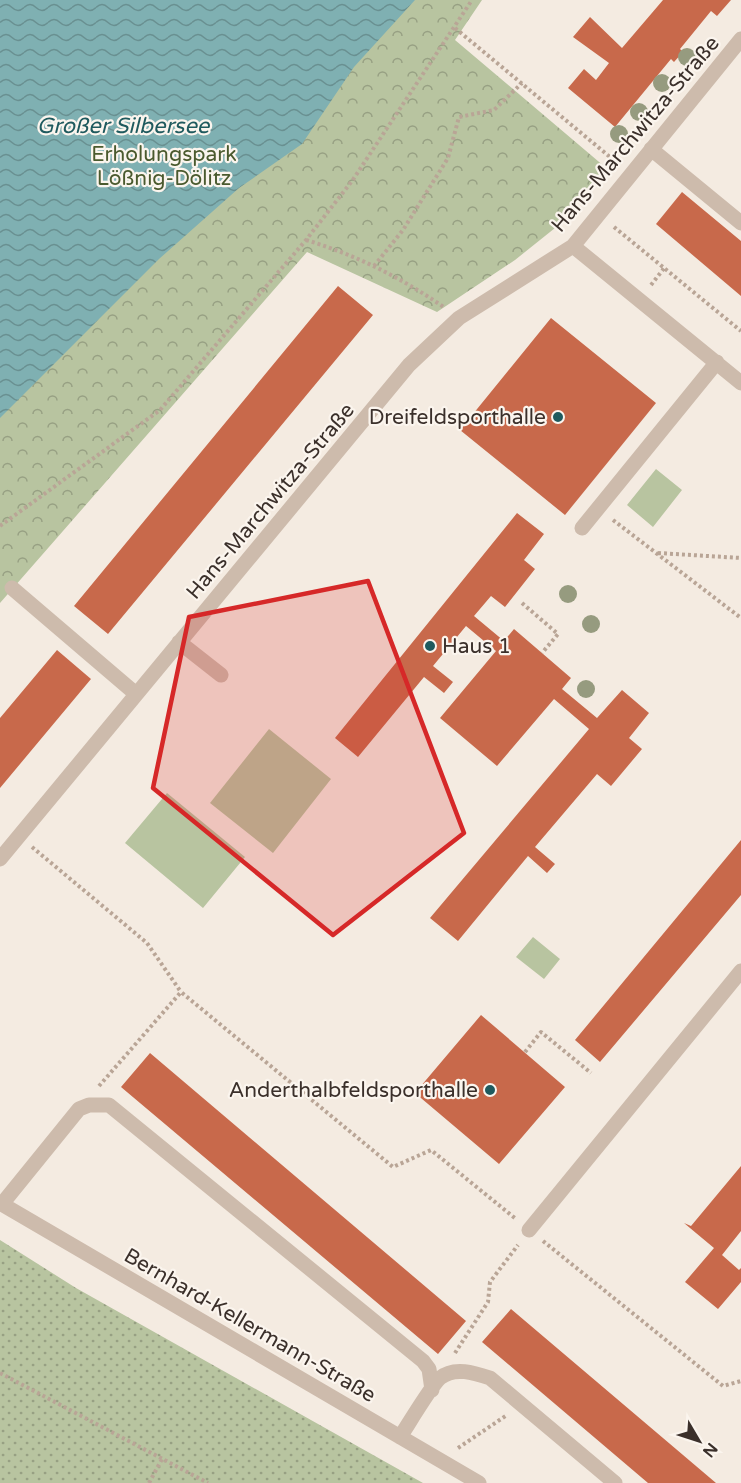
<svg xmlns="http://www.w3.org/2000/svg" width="741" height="1483" font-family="'Varela Round',sans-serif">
<defs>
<pattern id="park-crowns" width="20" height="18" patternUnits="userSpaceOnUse" patternTransform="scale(1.5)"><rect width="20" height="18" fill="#b8c4a0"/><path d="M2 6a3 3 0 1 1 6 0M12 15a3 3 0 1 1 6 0" fill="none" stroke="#97a083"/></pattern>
<pattern id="garden-dots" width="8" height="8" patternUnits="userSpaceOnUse" patternTransform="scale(1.5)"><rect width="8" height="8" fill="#b8c4a0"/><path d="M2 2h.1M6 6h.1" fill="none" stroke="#97a083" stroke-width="1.8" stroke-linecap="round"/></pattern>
<pattern id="water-waves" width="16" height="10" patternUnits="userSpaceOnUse" patternTransform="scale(1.5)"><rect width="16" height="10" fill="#7fb0b2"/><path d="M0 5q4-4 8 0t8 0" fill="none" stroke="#699091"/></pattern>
</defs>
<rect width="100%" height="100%" fill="#f4ebe1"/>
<path fill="url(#park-crowns)" d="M0,0H482L455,40L605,167L555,228L515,260L437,312L307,252L0,603Z"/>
<path fill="url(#garden-dots)" d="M0,1240L76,1288L423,1483H0Z"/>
<path fill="#b8c4a0" d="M656,469L682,490L653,527L627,505Z
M269,729L331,779L273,853L210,803Z
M167,793L245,857L203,908L125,843Z
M533,937L560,959L544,979L516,957Z"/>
<path fill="url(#water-waves)" d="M0,0H415L354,67L302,144L239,188L159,259L0,418Z"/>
<path fill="#c8694b" d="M663,0H731L717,16L711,11L680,49L683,52L674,62L671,59L615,127L568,88L584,69L596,80L609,63L573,37L590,17L622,48Z
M682,192L741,241V296L656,224Z
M338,286L373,315L108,634L74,606Z
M551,318L656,403L565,515L460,430Z
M517,513L544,534L524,560L535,569L505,607L491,596L474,616L504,641L514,629L571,678L562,689L597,718L622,690L649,713L629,738L642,749L611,786L597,774L535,847L555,864L547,873L528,856L458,941L430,918L589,729L554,699L497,766L440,718L496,651L466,626L433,666L453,682L444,693L424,677L358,757L335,738Z
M57,650L91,679L0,788V718Z
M741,840V895L600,1062L575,1040Z
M481,1015L565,1087L499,1164L415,1093Z
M150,1053L466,1321L438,1354L121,1087Z
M741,1166V1231L722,1255L739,1270L741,1268V1282L718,1309L685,1282L714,1248L684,1223L691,1226Z
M511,1309L716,1483H648L482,1342Z"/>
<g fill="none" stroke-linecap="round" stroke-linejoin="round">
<path stroke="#b9a596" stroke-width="4" stroke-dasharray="3 3" stroke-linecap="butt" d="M455,28L616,162
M614,227L741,331
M306,240C356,255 402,278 445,308
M374,266L403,230L448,158L459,117L494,110L522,83
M651,285L665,267
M613,520L741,618
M0,526L160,410L306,240L352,181L472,0
M658,553L741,558
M522,603L558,634L542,653
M32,847L147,943L181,992
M525,1052L541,1032L591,1073
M99,1086L181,992L393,1167L431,1150L516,1219
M543,1241L723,1386L741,1381
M455,1353L488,1302L490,1282L518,1245
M0,1373L208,1483
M458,1448L507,1415
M149,1483L162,1459"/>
<path stroke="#cdbbac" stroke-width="15" d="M651,149L741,223
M573,246L741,383
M582,528L717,362
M12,588L136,694
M179,642L221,675
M0,859L409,365L459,318L573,246L741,39
M0,1203L479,1483
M2,1204L79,1109L89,1105H109L423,1361L429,1369L432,1390
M529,1230L741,971
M400,1437C408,1425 431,1386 440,1378C454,1366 475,1373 490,1378L615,1483"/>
</g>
<g fill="#969b7f">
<circle cx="687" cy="57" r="9"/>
<circle cx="662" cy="83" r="9"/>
<circle cx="639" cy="112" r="9"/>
<circle cx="619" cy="134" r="9"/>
<circle cx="568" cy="594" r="9"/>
<circle cx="591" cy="624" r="9"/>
<circle cx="586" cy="689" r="9"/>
</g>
<path fill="#d62828" fill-opacity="0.2" stroke="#d62828" stroke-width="4.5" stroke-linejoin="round" d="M368,581L464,833L333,935L153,788L189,617Z"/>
<g fill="#1f5a5e" stroke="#fbf5ee" stroke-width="2">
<circle cx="558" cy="417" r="6"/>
<circle cx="430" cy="646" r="6"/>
<circle cx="490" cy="1090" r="6"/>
</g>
<g text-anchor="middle" stroke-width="4.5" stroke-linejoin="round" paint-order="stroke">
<g font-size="21" fill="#3b302b" stroke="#fbf5ee">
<text transform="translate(635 134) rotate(-50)" y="7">Hans-Marchwitza-Straße</text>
<text transform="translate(270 501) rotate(-50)" y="7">Hans-Marchwitza-Straße</text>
<text transform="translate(250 1325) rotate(30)" y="7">Bernhard-Kellermann-Straße</text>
</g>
<g font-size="21" fill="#4a5a2e" stroke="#fbf5ee">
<text x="164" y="161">Erholungspark<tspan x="164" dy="24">Lößnig-Dölitz</tspan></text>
</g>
<g font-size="21" fill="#3b302b" stroke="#fbf5ee" text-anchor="end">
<text x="546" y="424">Dreifeldsporthalle</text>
<text x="442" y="653" text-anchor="start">Haus 1</text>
<text x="478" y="1097">Anderthalbfeldsporthalle</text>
</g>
<g font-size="22" font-style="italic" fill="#1f5a5e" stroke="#fbf5ee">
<text x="123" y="133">Großer Silbersee</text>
</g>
</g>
<g transform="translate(699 1441) rotate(129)" stroke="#fbf5ee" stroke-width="4.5" paint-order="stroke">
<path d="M0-4.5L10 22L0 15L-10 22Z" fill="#3b302b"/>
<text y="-9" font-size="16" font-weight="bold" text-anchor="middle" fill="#3b302b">N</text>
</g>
</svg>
